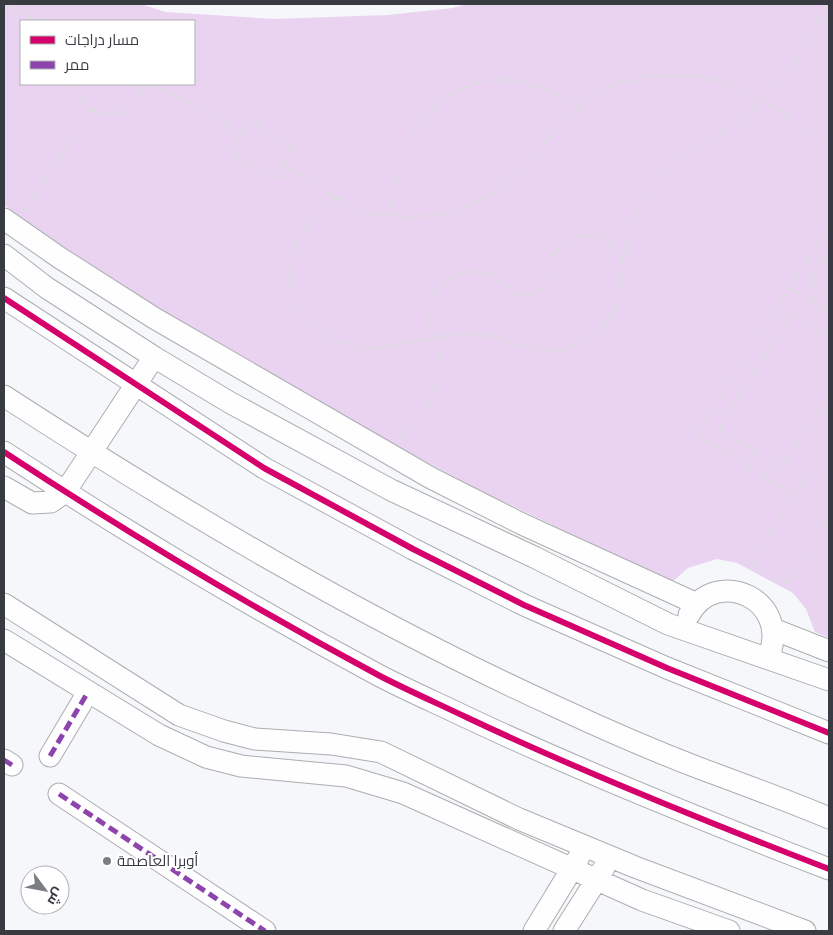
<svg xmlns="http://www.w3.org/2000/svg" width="833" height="935" font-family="Cabin,Cairo,sans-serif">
<rect width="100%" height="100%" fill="#f5f7fa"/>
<path fill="#e9d3f0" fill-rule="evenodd" d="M4,4H141L165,12L274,19L388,15L453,8L467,4H829V638L815,632L806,609L793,593L737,563L717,559L688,568L672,582L479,490L297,393L99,271L4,205ZM21,21H194V84H21Z"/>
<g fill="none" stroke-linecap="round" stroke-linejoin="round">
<g stroke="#abadb1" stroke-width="23">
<path id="minor" d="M4,219L60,258L154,318L431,478L522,524L697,604
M4,255L47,288L154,357L229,402L391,490L534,557L668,624L829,680
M4,298L264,468L413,549L524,605L667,668L829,733
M4,396C183,512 367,621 561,709C606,730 652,750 699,768C742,784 786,800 829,818
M4,452C126,532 251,607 380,676C409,691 439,704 468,718C587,774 707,822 829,869
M4,487L32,503L51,502L65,492L154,357
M4,604L179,715L224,731L255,739L331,744L381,752L519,819L635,867L805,931
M689,615C716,565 793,600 768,658
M773,629L829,651
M4,640L159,735L206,757L241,766L346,776L403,793L642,900L729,931
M50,756L88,692
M4,760L12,765
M59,794L265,931
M534,931L579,857
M564,931L604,868"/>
</g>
<path stroke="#dddee0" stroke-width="3" stroke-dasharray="2.5 4" stroke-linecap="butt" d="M6,4L38,21
M75,84C82,124 134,124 141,84
M141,86C179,89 210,115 241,135
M250,120L294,148L274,179L231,151Z
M284,164L329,194L365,212L408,218L447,213L487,197L524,168L564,120L607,87L651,75L696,76L737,86L829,142
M337,198C311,217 285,245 289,280C291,301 295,307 309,322C327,340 355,350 380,348C390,348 401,344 410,342C433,338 457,333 480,335C516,338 545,363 581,343C594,335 608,324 614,309C620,295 621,278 623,262C627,238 635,209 649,189C661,173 676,157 693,147C707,139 722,133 736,125C743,121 749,113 755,107C776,87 795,64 809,39C816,28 820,15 826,4
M25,210L90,110
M387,215L410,140L426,115L449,93L490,79L520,81L551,91L580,107
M829,251L810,282L829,295
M791,288L829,311
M829,336L792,313L718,428L781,468L829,394
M819,410L829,416
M400,438C414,424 438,394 441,374C443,355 431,337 430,318C430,313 430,304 432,299C440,275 471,266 492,275C497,277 500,282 504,285C510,289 517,292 524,296L536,293L546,282L554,254L562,244L575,236L590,235L608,241L623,259
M829,439V442
M829,479L812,468L752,563L786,585L829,517
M795,495L696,434L829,227"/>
<use href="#minor" stroke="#fefefe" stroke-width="21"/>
<path stroke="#8e44ad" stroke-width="5" stroke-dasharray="10 5" stroke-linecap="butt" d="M50,756L88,692
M4,760L12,765
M59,794L265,931"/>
<g stroke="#fff" stroke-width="9">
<path id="cycleway" d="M4,298L264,468L413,549L524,605L667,668L829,733
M4,452C126,532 251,607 380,676C409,691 439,704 468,718C587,774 707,822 829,869"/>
</g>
<use href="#cycleway" stroke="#d6006c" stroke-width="6"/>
</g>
<circle fill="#7a7d82" stroke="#fff" stroke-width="2" cx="107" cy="861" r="5"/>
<g text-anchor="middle" stroke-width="4" stroke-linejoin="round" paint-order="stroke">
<g font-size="15" fill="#383c42" stroke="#fff" text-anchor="start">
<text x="117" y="866">أوبرا العاصمة</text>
</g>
</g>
<rect width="833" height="935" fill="none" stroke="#383c42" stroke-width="10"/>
<rect x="20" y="20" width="175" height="65" fill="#ffffff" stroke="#afb1b3"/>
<rect x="30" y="36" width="25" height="8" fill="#d6006c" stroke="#afb1b3"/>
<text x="65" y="45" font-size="15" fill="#383c42">مسار دراجات</text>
<rect x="30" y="61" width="25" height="8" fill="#8e44ad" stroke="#afb1b3"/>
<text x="65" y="70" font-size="15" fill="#383c42">ممر</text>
<g transform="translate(45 890) rotate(122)"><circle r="24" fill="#ffffff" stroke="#afb1b3"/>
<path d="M0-4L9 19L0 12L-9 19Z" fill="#7a7d82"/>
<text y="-8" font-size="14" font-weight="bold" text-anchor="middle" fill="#383c42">ش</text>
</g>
</svg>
